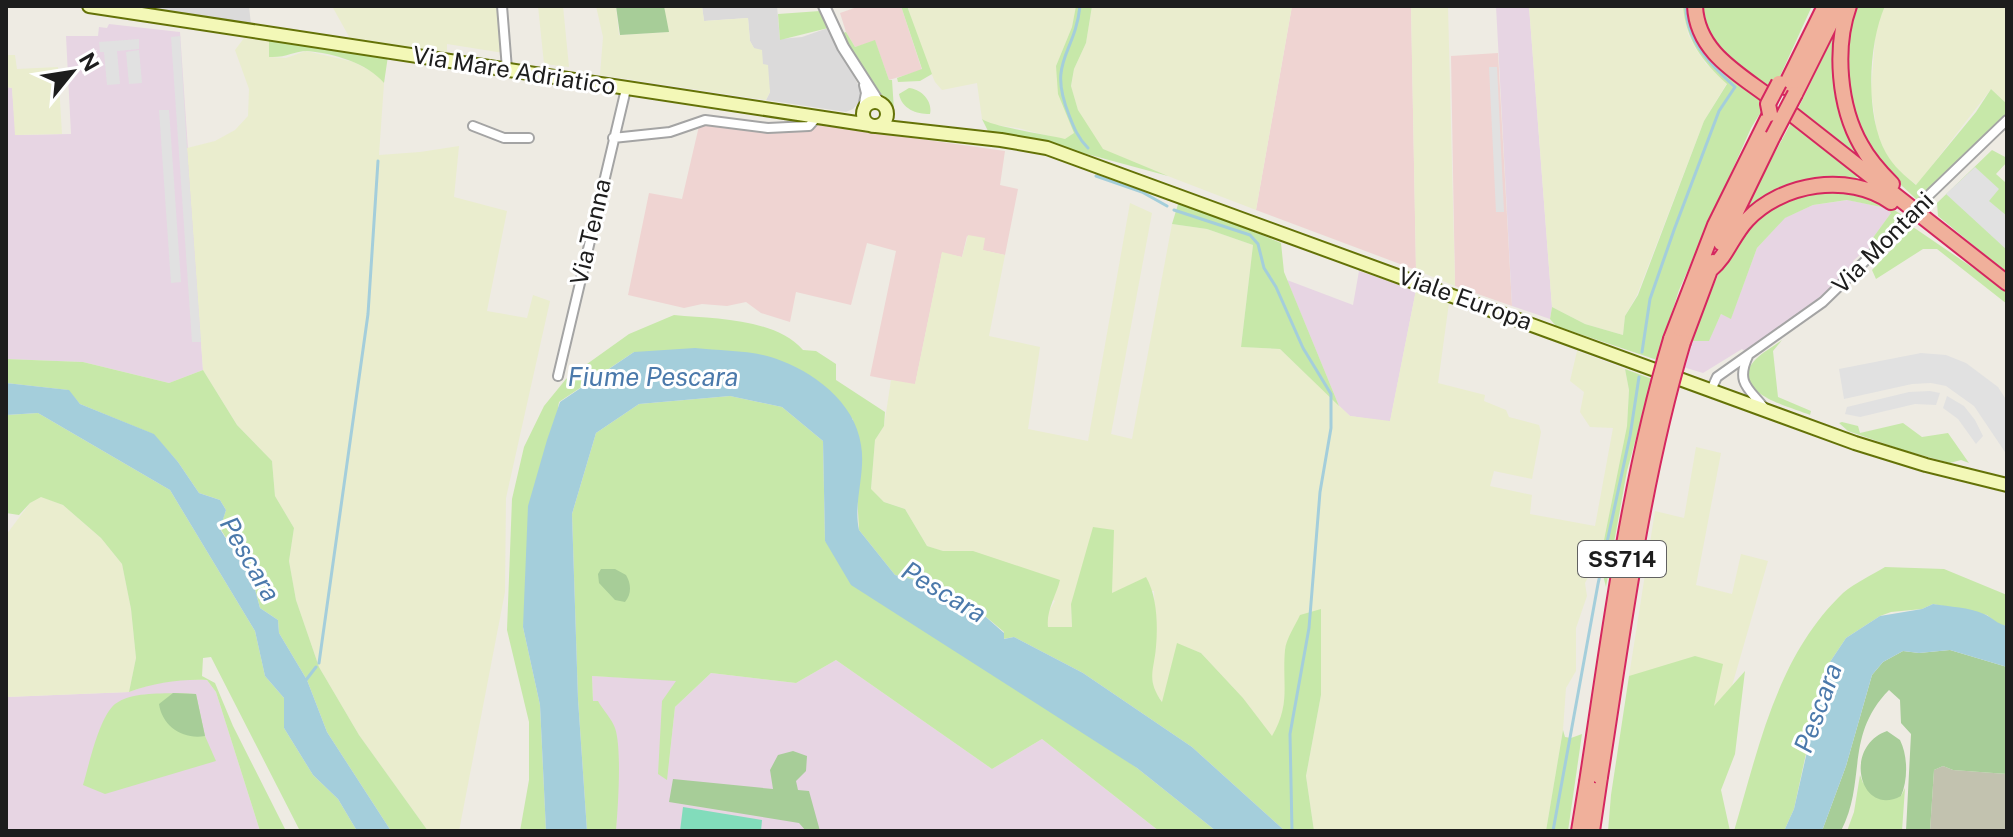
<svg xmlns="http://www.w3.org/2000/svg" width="2013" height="837" font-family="'Public Sans',sans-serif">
<rect width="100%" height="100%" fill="#eeebe3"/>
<path fill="#dbdada" d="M115,6H249L251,25Z
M702,6H777L780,39L802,37L828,28L860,88V101L853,109L846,112L766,100L770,92L763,65L750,41L748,18L704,21Z"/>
<path fill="#efd4d2" d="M860,6H901L922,70L889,80L875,41L855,47L846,32L840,13Z
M1292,6H1411L1416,270L1256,210Z
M1498,53L1512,306L1455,286L1451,56Z
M821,125L1005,151L1000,185L1018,189L1005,255L982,250L967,236L962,257L942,253L915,385L870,376L896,251L867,243L851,305L796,292L790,322L761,313L746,302L727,306L702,304L684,308L628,295L649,193L682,199L699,126Z"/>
<path fill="#e7d5e3" d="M1496,6H1529L1552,307L1550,319L1512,306Z
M109,24L180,32L203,370L169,383L83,362L6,359V87L12,88L16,135L71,134L66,36H98L99,27L107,28Z
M1848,200L1886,208L1892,212L1872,239L1868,254L1865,256L1861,254L1853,261L1854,267L1811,305L1745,351L1742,349L1703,373L1683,367L1691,341L1709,340L1721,314L1731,318L1757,248L1784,218L1813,205Z
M1359,271L1416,290L1390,422L1350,416L1339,406L1287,280L1353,305Z
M836,660L992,769L1042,739L1159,831H616L618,770L615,729L593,701L592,676L677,680L667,779L675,707L711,673L796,683Z
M184,679L207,680L216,692L260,831H6V697L129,692L152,684Z"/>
<path fill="#c2c2af" d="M1943,766L1953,770L2007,774V831H1930L1934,770Z"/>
<path fill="#eaedce" d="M332,6H506L510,54L447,44V55L352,42Z
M538,6H563L569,67L544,64Z
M596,6H616L619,35L668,32L664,6H702L704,21L748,18L750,41L754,48L762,50L763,64L768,65L770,92L766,100L600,75L603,37Z
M907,6H1076L1072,27L1056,66L1074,133L1065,140L1018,128L988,124L982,119L977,83L942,90L935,82L926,61Z
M1092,6H1292L1256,210L1121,158L1103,149L1095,139L1078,110L1071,87L1074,69L1086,43Z
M1411,6H1448L1455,286L1416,270Z
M1529,6H1683L1688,34L1695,48L1706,64L1727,83L1704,121L1637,295L1625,316L1623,335L1585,324L1552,307Z
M1885,6H2007V104L1991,89L1917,185L1896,169L1885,152L1877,133L1871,91L1876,26Z
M244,38L269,41V57L286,58L306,51L354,62L378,75L384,83L379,155L420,152L459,146L454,197L507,211L487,311L527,318L533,295L550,301L506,498L505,592L459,831H428L359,735L319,667L296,600L289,561L294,528L275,496L272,461L237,425L203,370L187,148L215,141L235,130L248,116L249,89L235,50Z
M6,55H15L17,69L58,67L62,134L15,135L12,88L7,87Z
M1130,203L1152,213L1111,434L1132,439L1172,224L1207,229L1253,245L1241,347L1280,349L1350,416L1390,421L1416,290L1449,303L1438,383L1485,395L1484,401L1506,410L1509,417L1539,425L1541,432L1532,479L1494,471L1490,486L1532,495L1530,514L1595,526L1613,428L1590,427L1580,412L1584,392L1570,381L1577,351L1625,369L1629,390L1627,426L1602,550L1585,583L1587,596L1576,628V671L1566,688L1563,730L1546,831H1314L1306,776L1321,695L1285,647L1286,682L1282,720L1272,737L1243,698L1201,653L1178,644L1163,703L1153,689L1151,667L1156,648L1154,591L1112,593V581L1071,604L1072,627H1047L1046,616L1055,601L974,552L942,551L927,546L905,509L884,502L871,490L875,440L884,426L891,380L915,384L942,252L962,257L968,235L985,238L983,250L1005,255L989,336L1040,347L1028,429L1088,441Z
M1696,447L1721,453L1696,585L1732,594L1741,554L1768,561L1732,686L1713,708L1629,676L1655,511L1684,518Z
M40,496L63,505L101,538L122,564L131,609L136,658L129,692L6,697V535L30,503Z"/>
<path fill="#c7e8a9" d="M901,6H907L932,74L920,81L898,82L897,78L922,69Z
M1076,6H1092L1086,43L1074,69L1071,86L1078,110L1103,149L1168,176L1050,144L989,133L982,119C990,126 1048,135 1065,139L1074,133L1058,94L1056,66L1072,27Z
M1683,6H1690C1698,62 1724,72 1767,102L1751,128L1679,290L1657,360L1556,326L1550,319L1552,307L1585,324L1623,335L1625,316L1638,295L1704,121L1727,84C1702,61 1686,40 1683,6Z
M1703,6H1812L1775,87L1772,88C1742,68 1705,47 1703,6Z
M1856,6H1885C1868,44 1865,116 1886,153C1894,167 1904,175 1916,185L1976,112L1991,89L2007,104V115L1917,200C1905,188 1892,178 1881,165C1845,126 1838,55 1856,6Z
M820,11L828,28L780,40L778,14Z
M1837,29L1864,160L1863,161L1797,111Z
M846,32L855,47L875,40L889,80H892L894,110L878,92L840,34Z
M269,41L388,56L384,83C367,63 333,53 307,51C294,51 286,58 269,57Z
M909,88C921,89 933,101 930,114C916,114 902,109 899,94Z
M1791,123L1859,175L1855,179L1839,180L1738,221Z
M1992,150L2007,158V162L1996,174L2005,182L2007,180V273L1938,216L1937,203Z
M1827,190C1856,192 1878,198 1902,215L1879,245L1868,254L1872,239L1891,213L1886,208L1847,200L1813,205L1785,218L1757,248L1731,319L1721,314L1709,341H1691C1723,264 1735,206 1827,190Z
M1179,201L1281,243L1284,272L1339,406L1280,349L1241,347L1253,245L1207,229L1172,224Z
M1913,227L2007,291V304L1937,249H1923L1876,279L1872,270Z
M674,315C715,319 775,318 803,350L816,351L836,364V380L885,412L884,426L875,440L871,489L884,502L905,509L927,546L943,551H973L1060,580C1056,596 1046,611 1048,627H1072L1071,604L1093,527L1114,530L1112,593L1146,577C1157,596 1158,624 1156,647C1154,671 1146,679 1162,702L1177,643L1201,653L1243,698L1272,736C1291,704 1282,684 1285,650C1286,639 1295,626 1300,615L1321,609V695L1306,776L1314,831H1285L1192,747L1083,673L1014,637L1003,639L1004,632L978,610L915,580L895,575L859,530L853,419L634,352L559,402L523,627L540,705L546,831H520L529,780V722L507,630L512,499L524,447L544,406L566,379L629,334Z
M1782,340L1773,351L1778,397L1811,411L1810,415C1791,407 1724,391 1756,359C1763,352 1774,346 1782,340Z
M6,359L83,362L169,383L203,370L237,425L272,461L275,496L294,528L289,561L296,600L319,667L359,735L428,831H391L327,732L307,680L279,633L278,620L260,608L253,582L220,528L226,510L220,500L199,493L178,462L153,434L80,404L68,390L6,383Z
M1625,369L1652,379L1627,471L1606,587L1601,567L1592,572L1602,550L1627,426L1629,390Z
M730,396L782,407L823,441L825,541L1137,768L1216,831H1159L1042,739L992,769L836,660L796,683L711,673L675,707L667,780L658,774L662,701L676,681L592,676L593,701H598C603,710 612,719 615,728C622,748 618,808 616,831H587L578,699L572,514L596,433L639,404Z
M38,413L170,490L255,631L265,676L284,698V728L313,775L338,799L357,831H300L211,657L203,658L202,676L215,683L233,726L286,831H260L216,692L207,680C179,679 155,683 129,692L136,658L131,609L122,564L101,538L63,505L41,497L30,503L19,515L6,513V415Z
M1842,422L1858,426L1860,433L1903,423L1922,437L1948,433L1969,463L1961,460L1950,463L1903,450L1848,431L1839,423Z
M1885,567L1944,569L2007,595V626L1998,624L1987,615L1933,604L1922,609L1891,612L1880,616L1846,638L1826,668L1822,680L1794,809L1784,831H1734C1759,747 1777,656 1843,593C1855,583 1872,575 1885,567Z
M1695,656L1723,664L1714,706L1745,671L1735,754L1721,790L1730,831H1608L1611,795L1629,676Z
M176,693L196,694L205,736L216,761L105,794L83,785C89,765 99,717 115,704C132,692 157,694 176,693Z
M1563,730L1565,737L1571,738L1582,734L1568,831H1546Z
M1860,775L1863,783L1901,796L1905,788L1902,831H1847L1854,812Z"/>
<path fill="#a7cd98" d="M616,6H664L669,32L620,35Z
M601,569H615L626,575C631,583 632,594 625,602L615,600L599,583L598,574Z
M1950,650L2007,667V774L1953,770L1943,766L1934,770L1930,831H1906L1911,734L1901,723L1900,700L1889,690C1844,736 1867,781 1841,831H1822L1846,766L1872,675L1883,662L1903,651L1919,653Z
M173,693L196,694L205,736C183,740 162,726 159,704Z
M1887,731L1900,740C1908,756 1908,780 1901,796C1860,818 1842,747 1887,731Z
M793,751L807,756L806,771L796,781L798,790L809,791L820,831H806L799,823L669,802L673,779L773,789L770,770L778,755Z"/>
<path fill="#82dcbb" d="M683,807L762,820L761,831H680Z"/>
<path fill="#e1e1e1" d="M180,36L187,148L201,342H192L171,37Z
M139,39V49L117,51L120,84L107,85L104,52H100L99,42Z
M139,50L142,83L129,84L126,52Z
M1489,67H1497L1504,212H1496Z
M159,110H169L181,282L171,283Z
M1975,167L1999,189L1989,201L2007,216V250L1946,194Z
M1921,353L1946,355L1966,363L1998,387L2007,401V455L1974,406L1946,386L1931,383L1912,384L1844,399L1839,369Z
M1930,391L1940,393L1936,405L1915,404L1860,417L1845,414L1847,407L1909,392Z
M1947,396L1964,406L1975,420L1983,436L1976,444L1958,419L1943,408Z"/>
<path fill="#a4cedb" d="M695,348C720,351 751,350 774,358C813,371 855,402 861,445C866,472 853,503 859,530L895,575L915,580L978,610L1004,633V639L1014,637L1083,673L1192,747L1285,831H1216L1137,768L851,585L825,541L823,441L782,407L730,396L639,404L596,433L572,514L578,699L587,831H546L540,705L523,627L528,506L547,440L560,402L634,352Z
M6,383L69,390L80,404L154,434L178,462L199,493L220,500L226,510L220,529L253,582L260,608L278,620L279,633L307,680L327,732L391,831H357L338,799L313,775L284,728V698L265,676L255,631L170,490L38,413L6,415Z
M1933,604C1950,607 1969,607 1984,614C1993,618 1997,624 2007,626V667L1950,650L1919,653L1903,651L1883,662L1872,675L1846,766L1822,831H1784L1794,809L1826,668L1846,638L1880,616L1922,609Z"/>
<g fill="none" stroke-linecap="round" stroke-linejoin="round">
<path stroke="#a4cedb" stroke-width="3" d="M1080,6C1075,55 1047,60 1069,115C1074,128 1078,138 1088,148
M1096,176L1142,192L1167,206
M1174,210L1250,235L1258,244L1264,268L1276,287L1303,348L1331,394V428L1320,492L1309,628L1290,734L1292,831
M1642,352L1650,299L1674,230L1719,111L1735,87C1711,65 1686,41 1686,6
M319,663L368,314L378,161
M306,680L316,667
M1553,831L1598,584L1630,436L1639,377"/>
<g stroke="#a4a4a4" stroke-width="12">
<path id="minor" d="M502,6L507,69
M473,126L504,138H529
M613,138L670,132L705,120L768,128L809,126L817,117
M1928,196L2007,120
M1748,356C1735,384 1750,389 1765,409
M558,376L626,89
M1711,390L1717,377L1823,302L1900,227"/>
</g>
<g stroke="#a4a4a4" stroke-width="14">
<path id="tertiary" d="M824,6L843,47L879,103
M864,108L867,93L865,85"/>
</g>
<g stroke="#647207" stroke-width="16">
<path id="secondary" d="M89,6L870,125
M863 114a12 12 0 1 1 24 0a12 12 0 1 1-24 0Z
M876,126L1001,140L1047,148L1855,443L1926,465L2007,485"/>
</g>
<g stroke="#d5275f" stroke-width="18">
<path id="trunk" d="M1695,6C1697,51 1736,72 1768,96
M1849,6C1834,48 1839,107 1861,145C1869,160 1880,172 1892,184
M1785,87L1825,6
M1795,94L1839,6
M1793,115L2007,283
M1721,243L1773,136
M1710,270C1727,256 1732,236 1747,220C1782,183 1848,172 1891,202
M1671,339L1715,225L1770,114
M1683,342L1713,262
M1579,831L1587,782
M1592,831L1600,777"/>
</g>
<use href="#minor" stroke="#fff" stroke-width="8"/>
<use href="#tertiary" stroke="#fff" stroke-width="10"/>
<use href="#secondary" stroke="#f3f8b7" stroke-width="12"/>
<use href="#trunk" stroke="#f0b09b" stroke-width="14"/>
<g stroke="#a4a4a4" stroke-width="12" stroke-linecap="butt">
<path id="minor-bridge" d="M1900,227L1928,196"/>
</g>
<g stroke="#d5275f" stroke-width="18" stroke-linecap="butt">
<path id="trunk-bridge" d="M1770,114L1768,104L1779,83
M1773,136L1795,94
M1600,777C1623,631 1641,484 1683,342
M1587,782C1610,633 1628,483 1671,339"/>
</g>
<use href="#minor-bridge" stroke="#fff" stroke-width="8"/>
<use href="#trunk-bridge" stroke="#f0b09b" stroke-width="14"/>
</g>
<g text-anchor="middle" stroke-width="6" stroke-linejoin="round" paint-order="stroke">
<rect fill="#fff" stroke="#616161" stroke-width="2" x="1578" y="541" width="88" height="36" rx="6"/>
<g font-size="22" font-weight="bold" fill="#1d1d1d">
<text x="1622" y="567">SS714</text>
</g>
<g font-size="24" fill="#1d1d1d" stroke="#fff">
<text transform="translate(514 71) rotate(9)" y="8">Via Mare Adriatico</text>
<text transform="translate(591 232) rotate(-77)" y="8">Via Tenna</text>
<text transform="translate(1883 243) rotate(-45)" y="8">Via Montani</text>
<text transform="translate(1465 299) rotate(20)" y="8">Viale Europa</text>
</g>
<g font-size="26" font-style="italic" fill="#4b79ab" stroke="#fff">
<text x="653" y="386">Fiume Pescara</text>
<text transform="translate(250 559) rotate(60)" y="9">Pescara</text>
<text transform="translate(944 592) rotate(31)" y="9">Pescara</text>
<text transform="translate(1818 708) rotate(-70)" y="9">Pescara</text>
</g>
</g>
<rect width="2013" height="837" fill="none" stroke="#1d1d1d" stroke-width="16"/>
<g transform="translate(72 72) rotate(60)" stroke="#ffffff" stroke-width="6" paint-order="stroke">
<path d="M0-6L14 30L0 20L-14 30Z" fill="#1d1d1d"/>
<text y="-12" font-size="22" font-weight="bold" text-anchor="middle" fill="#1d1d1d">N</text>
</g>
</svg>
